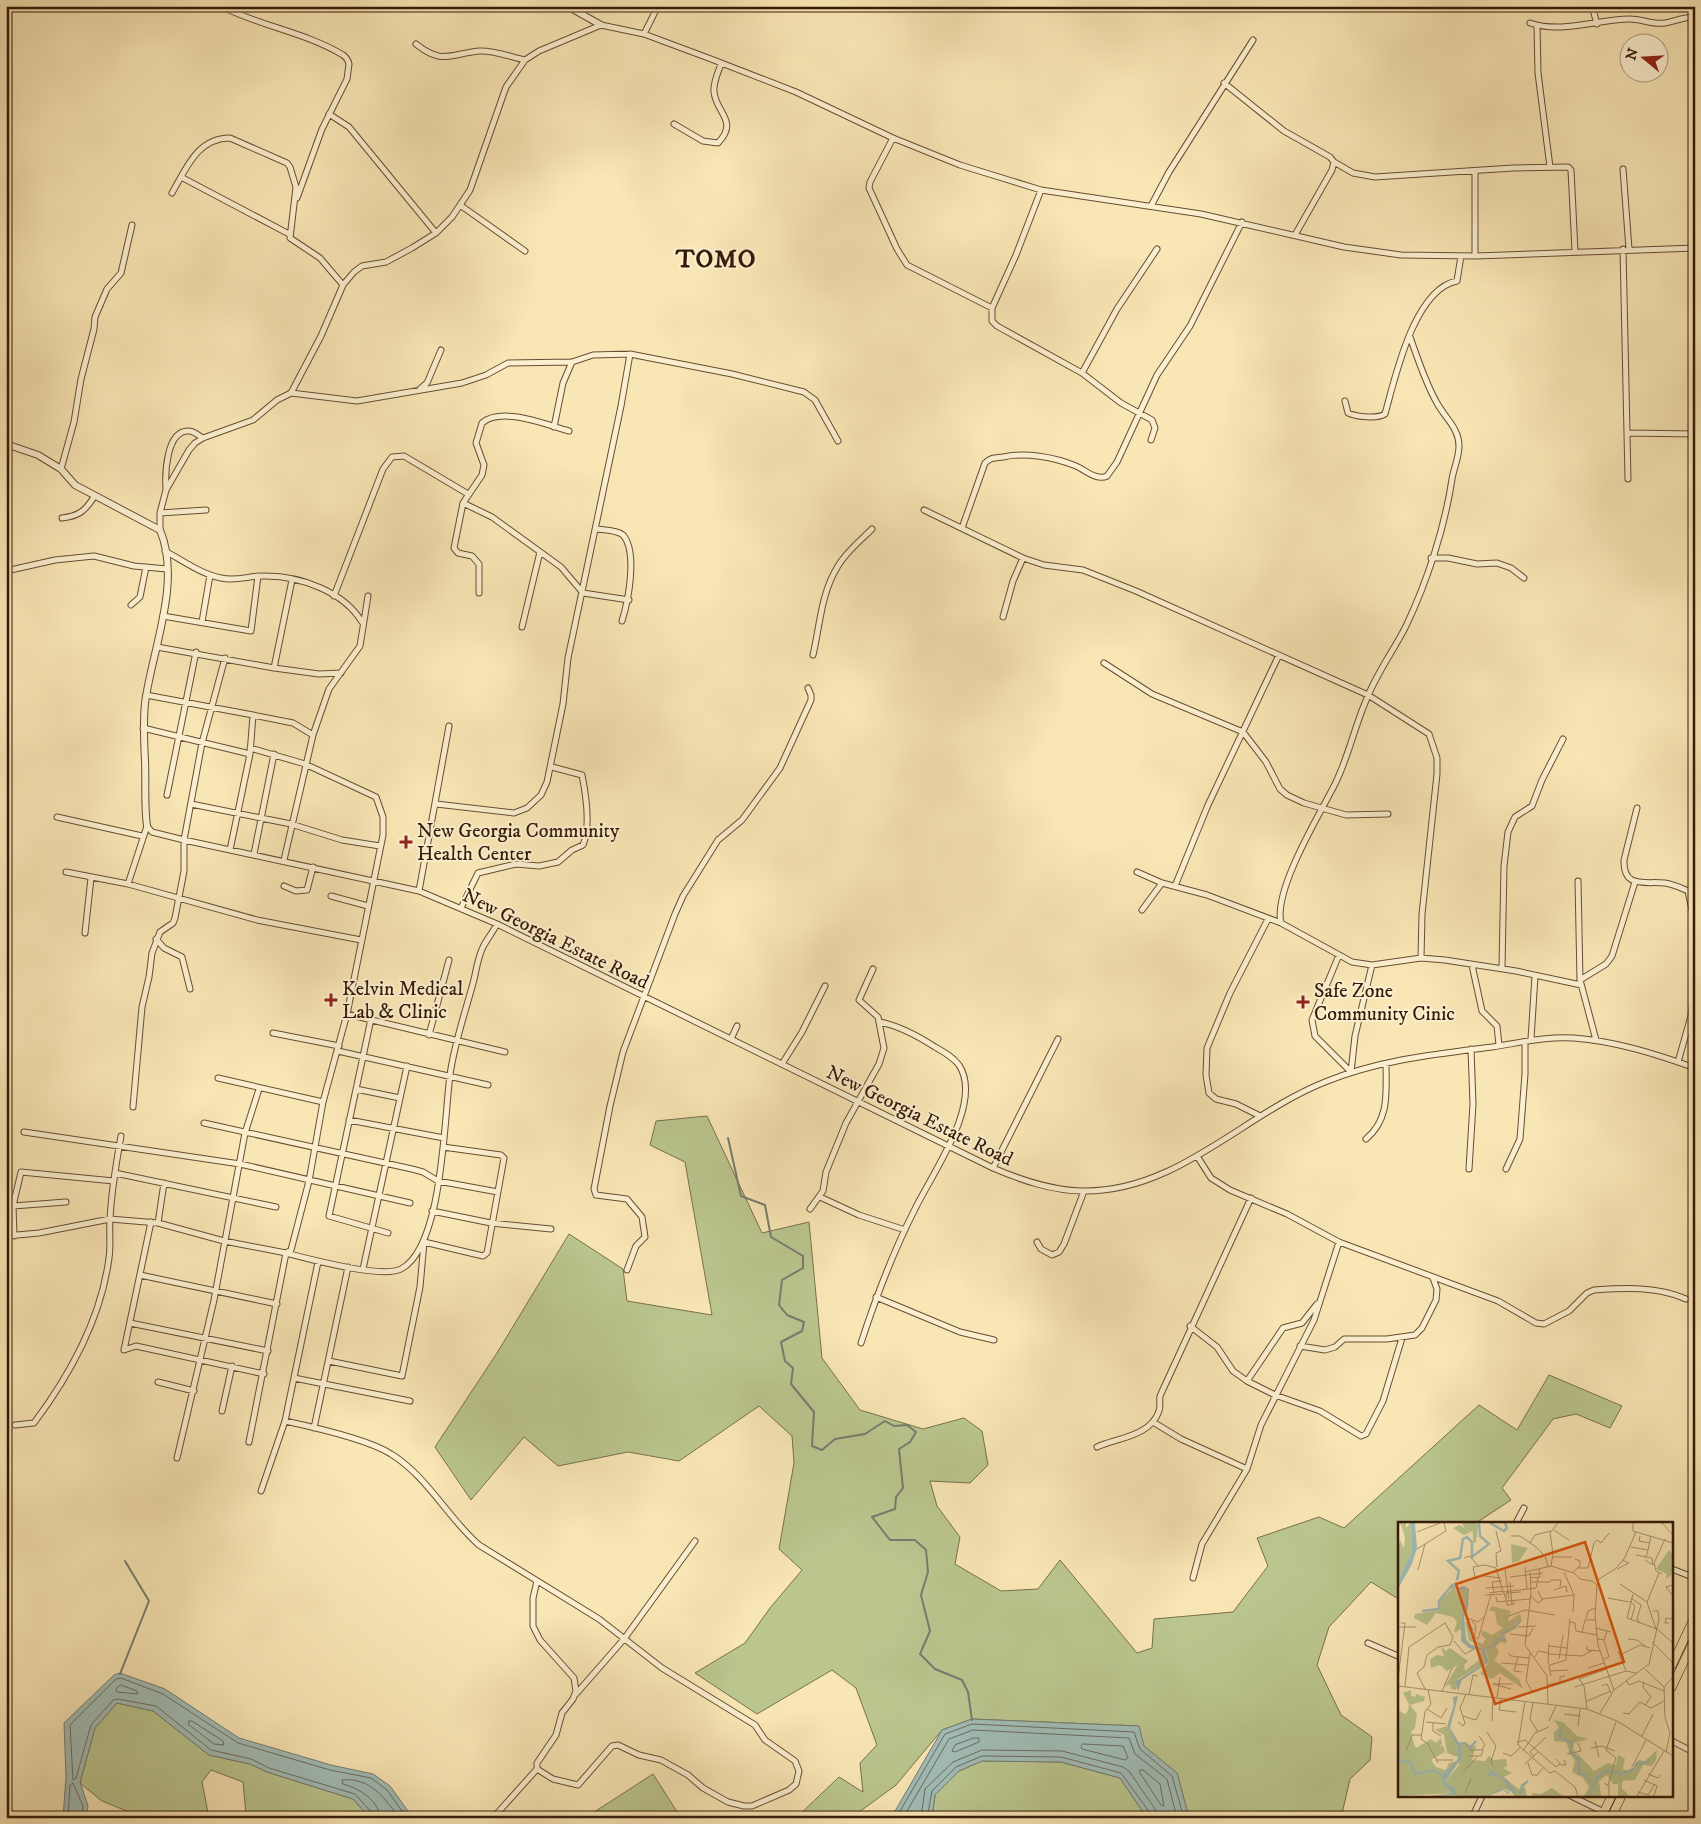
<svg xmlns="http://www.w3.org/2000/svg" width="1701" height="1824" font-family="'IM FELL DW Pica',serif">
<rect width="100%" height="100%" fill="#f9e6b5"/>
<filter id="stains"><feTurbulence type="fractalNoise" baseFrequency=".004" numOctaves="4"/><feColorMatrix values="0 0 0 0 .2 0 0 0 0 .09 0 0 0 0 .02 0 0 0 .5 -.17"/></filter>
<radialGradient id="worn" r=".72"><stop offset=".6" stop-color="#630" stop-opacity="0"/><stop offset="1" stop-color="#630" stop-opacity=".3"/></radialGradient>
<path fill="#bbc68f" stroke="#78704c" d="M707,1116L762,1233L809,1222L822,1358L860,1410L923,1429L964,1418L982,1431L988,1465L970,1483L930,1481L937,1506L960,1537L955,1564L1001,1591L1038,1589L1060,1560L1137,1653L1152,1648L1154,1619L1233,1612L1268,1566L1257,1538L1319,1517L1344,1528L1479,1405L1517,1430L1549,1375L1622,1406L1610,1428L1576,1414L1553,1419L1502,1488L1511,1500L1476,1523H1400V1600L1371,1582L1329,1627L1317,1665L1341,1715L1372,1737L1370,1760L1350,1779L1341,1818H1189L1177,1773L1143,1746L1139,1726L972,1719L942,1730L896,1785L851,1818H796L839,1777L863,1792L860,1763L877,1745L856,1688L832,1670L757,1714L695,1673L745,1643L770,1608L802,1570L779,1549L794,1463L792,1436L759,1406L679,1461L628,1452L558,1466L524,1437L471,1500L435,1447L497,1353L569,1234L623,1269L627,1301L712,1315L685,1162L650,1145L656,1121Z
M117,1703L153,1711L209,1755L250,1764L267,1772L353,1799L370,1818H244L246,1814L243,1782L211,1770L202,1782L209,1818H137L134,1814L102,1801L80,1783L95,1728Z
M982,1761L1061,1762L1120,1778L1147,1818H932L935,1795L959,1771Z
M653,1774L681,1818H585Z"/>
<path fill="#a1bdb7" stroke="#767c71" d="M120,1673L165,1689L239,1738L331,1765L373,1774L390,1786L413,1818H370L353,1799L267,1772L250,1764L209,1755L153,1711L117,1703L95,1728L80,1782L88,1806L86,1818H63L66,1777L64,1723L114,1675Z
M972,1719L1139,1726L1144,1746L1177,1773L1189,1818H1147L1120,1778L1061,1762L982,1761L959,1771L935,1795L932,1818H891L942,1730Z"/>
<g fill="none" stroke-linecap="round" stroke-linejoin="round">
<path stroke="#6c6c60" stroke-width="1" d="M121,1685L137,1691L138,1694L117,1692L116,1689Z
M189,1721H192L223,1741L224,1745L214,1744L189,1725Z
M974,1738H979V1742L955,1752L952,1751L955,1745Z
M1083,1744L1123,1746L1128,1758L1125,1760L1082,1749L1081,1746Z
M1140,1770H1143L1160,1784L1164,1806L1161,1805L1140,1773Z
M68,1818L70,1785L73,1783L83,1806L82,1818
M374,1818L372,1813L355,1794L269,1768L251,1759L211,1750L156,1706L118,1699L113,1700L91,1725L76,1778L73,1780L70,1725L116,1679L121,1678L163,1694L238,1743L330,1770L371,1778L387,1790L407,1818
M380,1818C379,1800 358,1788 343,1784L342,1780C370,1777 385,1798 399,1818
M896,1818L945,1734L972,1724L1134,1732L1140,1749L1172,1776L1184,1818
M903,1818L949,1739L973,1730L1129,1738L1135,1754L1167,1779L1177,1818
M921,1818L925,1789L953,1762L982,1750L1062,1751L1123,1767L1129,1771L1155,1809L1157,1818
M927,1818L932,1791L956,1767L982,1756L1061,1757L1121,1773L1150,1813L1151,1818"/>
<path stroke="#767c71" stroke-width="2" d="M728,1138L741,1196L765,1205L771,1237L803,1256V1268L782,1280L779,1305L787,1315L804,1322L802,1331L781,1342L785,1361L793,1368L791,1384L814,1412L812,1446L822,1450L835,1439L865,1434L885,1421L894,1426L907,1425L916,1432L910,1442L899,1449L903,1488L896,1497L895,1509L872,1517L890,1540H915L926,1550L928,1572L921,1595L930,1631L920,1654L935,1669L962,1680L968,1692L972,1720
M120,1674L149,1601L125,1561"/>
<g stroke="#674d33" stroke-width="7">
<path id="minor" d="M221,6C259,26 305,32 343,55C346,57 348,60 349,64L347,79L322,129L297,198
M1592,6L1597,24
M1530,23C1562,34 1598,19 1630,19C1642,19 1653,25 1665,23C1675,21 1684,17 1695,17
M1537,26L1538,73L1550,167
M644,34L658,6
M416,44C442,65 450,54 479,51C493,50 511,57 525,60
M1224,83L1284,131L1330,157L1334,162L1332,170L1295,235
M329,114L349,127L436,233
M674,124L703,141L718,143C739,121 716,113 714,92C713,82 718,73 721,64
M893,138L870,182L869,188L897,249L907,265L992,308
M1334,162L1353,173L1375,177L1513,168L1568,167L1571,170L1575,251
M1623,169L1629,249
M181,177L289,234
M1041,190L1016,255L992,308V321L997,326L1082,373L1121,403L1152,420L1155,428L1151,440
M172,193C186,169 197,138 230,138L287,163L290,167L296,187L290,238L320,258L343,285
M460,205L525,251
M1151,206L1169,172L1253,40
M1623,249L1628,479
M1475,256V172
M1082,373L1117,309L1157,249
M420,389L427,383L441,350
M291,393L357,401L462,383L486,375L508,363L572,362L593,355L630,354L732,374L804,392L815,400L838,441
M1345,401L1348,413C1357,417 1377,419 1385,414C1395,378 1414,289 1457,281L1461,256
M554,427L563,383L572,362
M1629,433L1695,434
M61,469L74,422L81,379L94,329L95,317L107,289L121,273L132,225
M166,489C165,474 166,430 189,431C194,431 199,436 203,438
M463,503L492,517L561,567L583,593L629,600
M924,510L1023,558L1044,565L1083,570L1136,591L1368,695L1429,734L1437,758V774L1422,914L1421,958
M160,513L206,510
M62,518C79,516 85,511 94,497
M962,528L985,463C991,457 995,458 1003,457C1025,452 1054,457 1076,466C1085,470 1097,481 1107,476L1117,462L1157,375L1190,326L1242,222
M596,529C603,530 617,530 623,535C638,552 628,602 622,621
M160,530V513L166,490L189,450L195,443L203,438L253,420L277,400L291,393L321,336L343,285L354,272L362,266L386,262L412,248L436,233L452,217L470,190L506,87L525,60L539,51L601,25L644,34L711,59L796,92L893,138L960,165L1041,190L1201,214L1344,247L1401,255L1475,256L1695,248
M165,551C182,560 201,574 221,578C237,582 250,575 266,576C301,576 344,592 362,622
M1431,558H1448L1477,564L1497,563L1511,568L1524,578
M6,571L55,560L94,556L134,566L167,569
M479,593V564L472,556L458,553L454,548L463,503L482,475L484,465L476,443L482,423C502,406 546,425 569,431
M334,596L383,469L392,457L404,456L468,494
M131,605L140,597L146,567
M163,616L251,631L258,576
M1003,617L1013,581L1023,558
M202,622L210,575
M522,627L540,552
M157,647L274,668L319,674L341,673
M813,655C820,625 821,593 838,566C846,552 861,540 872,529
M1104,663L1152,694L1243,732L1266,762L1280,789L1287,795L1304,803L1346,815L1388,814
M274,668L292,580
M146,695L253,715L250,754L230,850
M253,715L293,723L313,735
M143,728L250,754
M167,795L196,652
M191,804L291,824L342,840L380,846
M436,804L514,813L527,808L541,795L547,782L563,704L568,658L621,406L630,354
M1637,808L1624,860C1623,889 1644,881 1665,883C1673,884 1681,888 1688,891L1695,924
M57,817L142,836
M254,854L274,754
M284,860L313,735L329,689L360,646L368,596
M66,872L128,884L257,920L361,940
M1137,872L1162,883L1207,895L1281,923L1352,962L1372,965L1421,958L1445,960L1516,971L1581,985
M1578,881L1580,980L1596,1040
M128,884L147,826L152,832L184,840L419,891L497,924L993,1168C1021,1180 1052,1191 1084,1191C1177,1192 1244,1114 1325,1082C1378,1060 1436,1054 1492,1047C1519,1043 1546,1036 1574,1038C1615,1041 1656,1054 1695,1068
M284,886L296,891L307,890L313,867
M1175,886L1208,805L1279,655
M419,891L449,726
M331,896L368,906
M461,908L478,873L516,864L539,866L558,862L572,850L583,845C591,826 586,795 582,775L552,767
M1142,910L1162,883
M1281,923C1273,890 1320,814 1335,784C1349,756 1355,724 1368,696C1378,671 1394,650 1406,626C1427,582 1445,527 1452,479C1454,467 1459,458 1459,446C1459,428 1445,418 1437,403C1425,382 1418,359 1410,337
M85,933L91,878
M156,939L164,948L182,957L190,989
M1339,955L1312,1020L1315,1036L1351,1072
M1472,965L1482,1011L1497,1026L1499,1045
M1502,968L1504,866L1508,832L1515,817L1532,806L1542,780L1563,739
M1580,980L1606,964L1612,956L1635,882
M347,1014L505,1052
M371,1019L329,1216L388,1233
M273,1033L339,1046
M429,1035L449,960
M731,1039L737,1026
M1531,1039L1535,976
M338,1051L488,1085
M1678,1062L1691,1016L1695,984
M782,1064L802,1032L825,986
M1351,1072L1355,1036L1372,965
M218,1078L323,1102
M356,1089L400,1098
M133,1107L142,1007L149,977L152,953L160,932L173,923L175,918L184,871V840L202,743L225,658
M1260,1116L1236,1104L1216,1099L1209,1093L1206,1075L1207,1048L1230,993L1268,919
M349,1120L444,1138
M204,1123L412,1169L423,1172L438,1181L498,1192
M24,1132L240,1164L410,1203
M1366,1139C1390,1119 1386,1092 1386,1064
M1197,1156L1211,1178L1230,1190L1287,1214L1339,1242L1498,1301L1536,1323L1544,1324L1569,1311L1587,1293L1594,1290C1625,1288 1657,1286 1686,1299
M993,1168L1058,1039
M1469,1169L1473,1104L1471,1049
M1506,1169L1520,1139L1525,1074V1042
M115,1173L276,1207
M820,1197L859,1215L905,1230
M13,1206L66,1202
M810,1209L823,1191L826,1172L846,1123L879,1064L884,1048L878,1017L859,1000L873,969
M432,1211L491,1223L551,1229
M158,1223L164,1183
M6,1236L39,1233L110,1219L158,1223L224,1241L286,1253L291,1250L309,1181L323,1102L347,1014L383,835V817L376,797L305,764L250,748
M14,1236L13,1206L21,1172L114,1181
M1037,1242L1041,1249L1052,1255L1059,1252L1064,1244L1084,1191
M363,1269L407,1066
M627,1270L636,1246L645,1237L642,1217L627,1199L596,1195L594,1189L610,1106L623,1052L675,914L683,896L718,840L742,820L780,768L811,700V695L808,688
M140,1275L277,1304
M876,1297L960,1332L994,1340
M130,1323L268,1351
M1190,1326L1217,1347L1233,1371L1247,1381L1275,1395L1320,1411L1361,1436L1366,1434L1383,1401L1402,1338
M861,1343C876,1297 893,1252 915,1209C931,1175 984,1103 959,1065C953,1057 944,1052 935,1047C918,1036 900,1026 880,1022
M1300,1346L1325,1350L1335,1347L1344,1339H1387L1415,1335L1422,1328L1436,1300L1437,1289L1433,1278
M124,1350L136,1346L264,1374
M124,1350L151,1222
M329,1361L402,1376L420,1287L424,1242L483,1256L487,1253L504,1158L501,1155L443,1147
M294,1378L410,1401
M1247,1381L1283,1328L1302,1323L1317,1304
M158,1382L194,1391
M222,1411L232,1366
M285,1421C313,1427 368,1439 391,1454C427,1476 448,1518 479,1545L599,1619L662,1668L755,1725L765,1740L795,1761L799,1771L796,1784L789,1790L752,1806H744L728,1802L703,1788L688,1775L661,1760L639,1755L618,1745L612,1746L578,1785L553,1779L537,1769
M1153,1422L1181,1439L1247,1469
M15,1425L34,1423C70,1375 101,1319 109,1258C111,1245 109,1232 110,1220C111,1192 116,1164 121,1136
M314,1428L348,1267
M249,1442L286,1253C309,1259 382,1279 401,1269C443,1247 444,1119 450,1075C454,1045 464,1016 472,987C476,974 477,959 483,947C487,939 493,932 497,924
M1097,1447C1117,1438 1151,1436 1159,1411C1161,1406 1159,1401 1160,1396L1251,1198
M177,1458L214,1300L245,1133L259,1089
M261,1491L285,1421L318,1262
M1516,1523L1524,1508
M1672,1569L1695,1578
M1193,1578L1202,1544L1247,1469L1261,1425L1314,1320L1339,1242
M1368,1643L1400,1657
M576,1694L624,1639L695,1541
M1672,1741L1695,1753
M1569,1795L1604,1812
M493,1818L537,1769V1763L556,1735L562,1713L573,1699L576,1691L574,1678L540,1640L533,1626V1598L537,1581
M1472,1818L1482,1796"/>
</g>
<g stroke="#674d33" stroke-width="8">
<path id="tertiary" d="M567,6L601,25
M6,444L38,455L61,469L75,485L160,530C182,582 152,650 145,703C143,723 144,741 145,761C146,782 144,804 147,826"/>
</g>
<g stroke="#361a08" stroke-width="9">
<path id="primary" d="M1672,1665L1695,1616
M1672,1687L1695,1638
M1601,1818L1612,1795
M1611,1818L1622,1795"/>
</g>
<use href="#minor" stroke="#fbefcf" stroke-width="5"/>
<use href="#tertiary" stroke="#fbefcf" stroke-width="6"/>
<use href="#primary" stroke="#f9e6b5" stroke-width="8"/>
</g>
<g fill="#8f2418" stroke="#fbefcf" stroke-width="2">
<path d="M403.5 834.5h5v5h5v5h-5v5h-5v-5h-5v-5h5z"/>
<path d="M328.5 992.5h5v5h5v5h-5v5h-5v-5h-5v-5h5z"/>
<path d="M1300.5 994.5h5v5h5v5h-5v5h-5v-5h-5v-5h5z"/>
</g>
<g text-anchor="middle" stroke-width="4" stroke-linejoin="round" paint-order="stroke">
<g font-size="20" fill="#361a08" stroke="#fbefcf" text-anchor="start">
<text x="417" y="837">New Georgia Community<tspan x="417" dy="23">Health Center</tspan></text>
<text x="342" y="995">Kelvin Medical<tspan x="342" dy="23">Lab &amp; Clinic</tspan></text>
<text x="1314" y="997">Safe Zone<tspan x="1314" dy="23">Community Cinic</tspan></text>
</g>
<g font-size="20" fill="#361a08" stroke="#fbefcf">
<text transform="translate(556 938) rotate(26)" y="7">New Georgia Estate Road</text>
<text transform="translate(920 1115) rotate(26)" y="7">New Georgia Estate Road</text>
</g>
<g font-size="25" font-weight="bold" letter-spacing="1" fill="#361a08" stroke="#fbefcf">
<text x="716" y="267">TOMO</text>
</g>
</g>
<g transform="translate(1398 1522)">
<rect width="275" height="275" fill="#f9e6b5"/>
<path d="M2,1H8V6L12,1L14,29L0,59V29L2,18L6,26L7,15ZM57,1H78L80,3L78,21L75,20V9L66,13L55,6L62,3L67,7L64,1ZM113,22L130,26L121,39L114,41ZM271,28L275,33V52L268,57L266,65L269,52L258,47ZM54,63L61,72L63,67L69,68L64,110L62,107L58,111L56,109L59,100L55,95L38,91L29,103L16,96L17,92L42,88L41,80L53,68ZM94,84L113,89L110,100L121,92L124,96L117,102L119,105L107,113L108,122L103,120L98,124L101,131L96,138L121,157L125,167L102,151L94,157L82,152L91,140L88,128L71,118L67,99L76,107L72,112L76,118L84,122L88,117L83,113L84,108L94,113L105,106L99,102L97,90L91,88ZM43,125L48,129L52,126L70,139L66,143L67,149L81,138L78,128L85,130L87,140L60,157L58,168L53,167L52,162L46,165L60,143L49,149L42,143L33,146L32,138L38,133L46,134ZM13,168V174L17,175L18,172L27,175L26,179L12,183L19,192L17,206L13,210L16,222L18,226L33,217L38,221L43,216L44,222L40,226L45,223L47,230L33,238L38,245L48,248L51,241L59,239L46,252L45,263L54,271L0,274V188L7,192L10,189L11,182L5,171ZM156,198L165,200L179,214L190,217L176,221L175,227L196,249L210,241L218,243L220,233L227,237L225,247L231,250L238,247L240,238L247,239L259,228L258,238L254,244L245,243L237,258L224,259V266L231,274H220V262H215L209,253L201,259L203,274H186L191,265L185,256L174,250L177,240L168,220L156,219V210L161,206ZM49,204L60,226V235L49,231L46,213L37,208ZM61,222L78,224L74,238L87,239L91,234L96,238L108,237L109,244L105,246L114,251L106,255L120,267L127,265L129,274H117V269L104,267L91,274H58L57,267L47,260L61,243ZM154,266L165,274H135L134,271L143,272Z" fill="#bbc68f"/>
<path d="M12,1H17L19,26L14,42L0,67V59L14,29ZM61,56L56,62L58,66L66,64L71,67L70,87L66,94L68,117L73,123L86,126L91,140L64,158L60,169L57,160L87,140L84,129L71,126L63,119L64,93L69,68H60L53,64ZM60,174L52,206L63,224V237L47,260L57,266L59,273L33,274L54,271L45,263L43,254L60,237V226L49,204L56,183L55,175ZM94,248L109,258L117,269V274L112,268L110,272L105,268L91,274L97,269L104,267L110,270L111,267L104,256L93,253L86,256Z" fill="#a1bdb7"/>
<path fill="none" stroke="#a1bdb7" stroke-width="2.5" d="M92,1L106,9L109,6L107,1M59,58L61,49L50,39L62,36L65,17L69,15L74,20V35L91,22L82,14L81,1M24,89L41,87V79L55,62M87,129L98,121L99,117L107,118L103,111L116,106L123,98M162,207V216L173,220L172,231L181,237V251L189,254L193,261M60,222L67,221L72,226L78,219M0,238L13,241L17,252L36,248L44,253M123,272L124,264L130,259M191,274L199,255L210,248L223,252L236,247L239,241H248L251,237"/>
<path fill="none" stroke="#ab9470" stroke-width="1" d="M235,1V9L275,21M264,1L275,13M156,8L171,18M98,9L103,29L98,31L99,45M19,10L42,1M113,14H122L138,25L147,34L150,45M242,14L241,19L252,21M132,21L137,13L153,9M233,25L250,28L253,14M19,27L48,9L46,1M238,33L248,35L250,28M155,35H174M66,36L72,34L80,44M247,38L255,43L254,36L248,35M153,44L176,51L182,57L194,59L199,63M127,45L129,67M179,46H190L196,21L199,18L203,21L211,11M219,47L231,41L224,38M20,48L27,22M107,48L111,77M127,50L153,44L155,32L152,11L160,1M132,50L133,70L127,123L149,154L150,182M166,50L176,73L175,90M174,51L182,44V39L177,37M264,52L258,49L256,41L267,17M86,54L103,56M77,55L75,45L87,43L98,46L105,70L138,66L140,55M112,55L145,51M132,56L142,55L141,47M152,58H163L162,65M112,60L114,83M132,60H153M222,62L249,80L258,107M275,63L268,65L275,74M88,66L116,64M156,68L168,64L169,70M140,69L144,77L176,73M96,70L94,60L104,59M91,71L105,69L109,79L133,77M235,72L229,96L259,107L275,121M87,73L105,72M133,74L140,81L145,77M98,75L99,80L109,79V83L116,82V78M108,76V71L123,70M210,76L231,80M233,76L243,83L239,97L242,101M232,79L237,84L233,98M249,80L261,51M111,94L127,88L157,93M69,96L80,100L87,94M188,97L190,89L197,86M74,99L78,104L76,115L80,117L93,73M172,100L177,101L178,109L199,113M271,101H267L268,96L275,97M0,105H18M120,105L138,104M198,106L213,110M184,110L187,98H197M112,112L131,114L135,106M200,117L206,118L209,109M230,117L239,118L247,124M56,119L67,132L76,127M254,120L275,141M151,121L150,138L153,154M151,124L169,126M189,124V128L202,129M220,129L228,149L238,151M110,131L113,134L131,136M132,131L128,159L134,169M151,132L184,134L195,128M222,133L242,123L252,126M120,135L116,149L124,150M137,135L140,129L151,131M161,137L165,113M206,137L211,135L206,118M103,141L130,143M152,143L168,138L172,97M190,146L206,141M247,147L266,165M153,149L170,148M0,157L7,101H3M228,158L231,163L241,159L266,169M246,160L245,165L253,175L247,183M150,163L162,160V155L167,154M0,164L189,187L219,199L275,234M7,164L11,125L47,101L55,115L52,123L40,125L29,133L26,145L19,151L27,167M204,164L209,162L213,171M177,165L228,149M113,167L95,162H115M30,168L33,182L27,190L23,217L30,222L40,241M216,168L200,123L197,94L199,63L201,57L217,47L226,37L238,10M44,169L54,146M71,172L75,153L80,154M99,176L102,155M103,177L101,188L118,190M127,179L120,223L152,251L157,249L177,265L180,274M189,179L213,169M135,181L132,197L140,210M29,187L43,196L49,186M189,187L186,164L181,157L209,147M202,191L216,168L251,142L261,97L260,89H255M225,191L231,192L242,180L253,186L266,179M166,192L182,194M65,194L78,198L83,188M94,199L95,175M151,199L158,184M28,200L48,202M60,200L65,204L67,201L62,186L68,172M35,201V209L43,214M180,204L182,187M89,210L98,224L93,239L95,244M81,214L87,223L84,227M244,214L255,192M197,219L201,235M119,220L127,218L158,245L162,242M193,226L204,224L217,229M71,228H85L83,234H71M8,229L14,213H23M125,229L137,211L151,205M268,230L272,211L267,195L266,165L275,155M105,231L113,234L122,226M169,232L183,229L180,221M136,234L132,230L148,215M158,237L163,243H168L166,238M38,238H55M130,241L134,253H139L145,246M127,242L140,230M234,245L248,218M65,250L79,235M250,252L260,256L263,253M246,258L259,264L256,274M206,261L211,264V274M210,263L218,236L208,228L218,200M240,270L250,273L257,262M67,271L73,257M239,274L266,229"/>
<path fill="#df560c" fill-opacity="0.15" stroke="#df560c" stroke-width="2.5" d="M187,20L226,140L97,182L58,62Z"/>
<rect width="275" height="275" fill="none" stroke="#361a08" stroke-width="2.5"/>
</g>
<rect width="1701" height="1824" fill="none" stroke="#f9e6b5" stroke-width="25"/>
<rect x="8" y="8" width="1686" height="1809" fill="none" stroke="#361a08" stroke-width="2.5"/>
<rect x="12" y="12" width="1676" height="1799" fill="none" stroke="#361a08"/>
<g transform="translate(1644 58) rotate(288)"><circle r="24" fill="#fbefcf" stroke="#ac9a7f"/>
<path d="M0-4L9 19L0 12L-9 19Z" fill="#8f2418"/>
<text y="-8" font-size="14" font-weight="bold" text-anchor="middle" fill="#361a08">N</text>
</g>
<rect width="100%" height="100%" filter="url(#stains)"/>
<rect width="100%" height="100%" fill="url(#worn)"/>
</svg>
